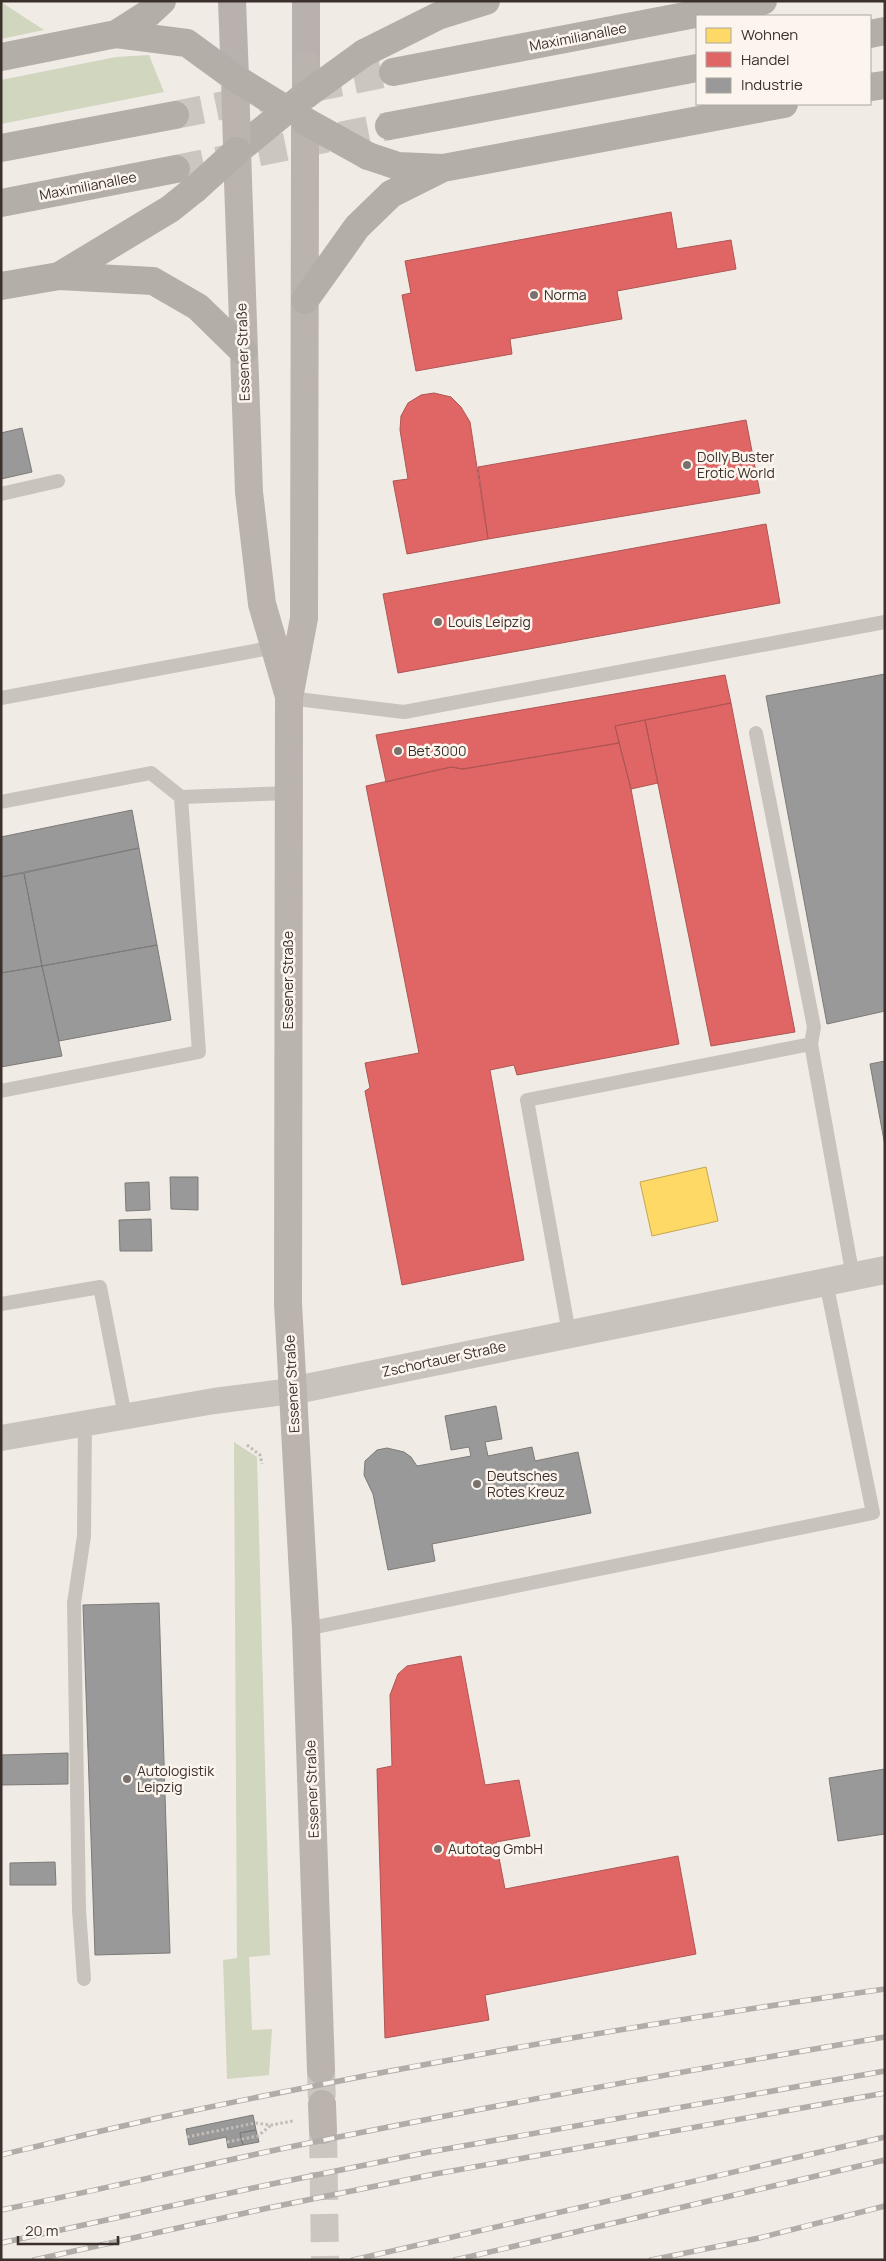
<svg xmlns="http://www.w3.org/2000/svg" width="886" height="2261" font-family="Manrope,sans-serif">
<rect width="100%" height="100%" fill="#f0ebe5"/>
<path fill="#d1d6bf" d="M1,2L44,30L1,39Z
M149,55L164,92L1,124V80L116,57Z
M234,1442L257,1457L270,1955L249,1957L252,2030L272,2029L269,2075L227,2079L223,1960L237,1958Z"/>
<path fill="#ffd966" stroke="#c4a654" d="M706,1167L718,1221L652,1236L640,1182Z"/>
<path fill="#e06666" stroke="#ae5654" d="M671,212L677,249L731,240L736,269L617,291L622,319L510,339L512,354L416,371L402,295L411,293L405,261Z
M434,393L451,397L461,407L470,422L488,539L407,554L393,481L408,479L400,430L401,416L408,403L421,395Z
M746,420L760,493L488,539L478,467Z
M766,524L780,603L398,673L383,594Z
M725,675L731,703L615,726L619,743L463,769L451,767L386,782L376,735Z
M731,703L795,1032L711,1046L645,720Z
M645,720L658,783L631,789L615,726Z
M619,743L631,789L679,1044L517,1075L514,1065L490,1070L524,1260L402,1285L365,1091L370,1088L365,1063L419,1053L366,786L451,767L463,769Z
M461,1656L485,1785L519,1780L530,1836L496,1842L505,1889L678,1856L696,1954L485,1995L489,2020L385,2038L377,1769L392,1766L390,1695L398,1674L407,1666Z"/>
<path fill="#999" stroke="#7d7a78" d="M22,428L32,472L1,479V433Z
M885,674V1011L827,1024L766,696Z
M132,810L139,848L1,877V837Z
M139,848L157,945L42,966L24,873Z
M24,873L42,966L1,973V877Z
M157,945L171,1020L59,1041L42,966Z
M42,966L62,1056L1,1067V973Z
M885,1061V1146L870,1064Z
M170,1177H198V1210L171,1209Z
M149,1182L150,1210L126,1211L125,1183Z
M151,1219L152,1251H120L119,1220Z
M496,1406L502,1439L485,1442L488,1456L532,1447L535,1461L578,1452L591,1513L432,1544L435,1561L388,1570L373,1494L364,1475L365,1461L377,1450L387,1448L404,1452L411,1457L417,1466L471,1456L469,1447L451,1450L445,1416Z
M159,1603L170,1953L95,1955L83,1605Z
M68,1753V1784L1,1785V1755Z
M885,1769V1834L838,1841L829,1778Z
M55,1862L56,1885H10V1863Z
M253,2115L256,2130L240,2133L243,2145L228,2148L226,2137L189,2145L186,2129Z
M256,2130L259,2142L243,2145L240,2133Z"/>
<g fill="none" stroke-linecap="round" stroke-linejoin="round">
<path stroke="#ccc6c0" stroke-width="28" stroke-dasharray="28 14" stroke-linecap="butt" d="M321,2070L322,2104
M323,2130L325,2260"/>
<path stroke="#ccc6c0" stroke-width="28" stroke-dasharray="28 14" stroke-linecap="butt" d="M313,88L393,72
M175,115L259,98
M176,169L389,126"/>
<path stroke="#c2bbb6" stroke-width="3" stroke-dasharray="2.5 2.5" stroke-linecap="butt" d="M247,1445L260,1455L262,1464
M187,2137L255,2123L271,2125L293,2121
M227,2142L258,2136L270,2126"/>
<path stroke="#c9c3be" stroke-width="14" d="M1,494L58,481
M1,698L275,647
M289,698L404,712L885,622
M756,733L814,1027L811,1044
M1,802L151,773L181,797L289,793
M1,1091L199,1052L181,797
M1,1304L100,1287L125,1416
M569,1333L527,1100L811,1044L853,1277
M306,1629L873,1513L826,1282
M84,1979L79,1910L74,1603L84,1536L85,1423"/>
<path stroke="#c9c3be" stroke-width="26" d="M1,1438L214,1401L291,1391"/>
<path stroke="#c9c3be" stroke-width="28" d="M291,1391L885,1270"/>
<path stroke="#bab3ae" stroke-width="28" d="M305,168L304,618L289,698L288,1303L306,1629L321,2070
M238,181L249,492L262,604L288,693
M322,2104L323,2130"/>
<path stroke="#b8b1ad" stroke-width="28" d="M232,1L235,78
M306,64V1"/>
<path stroke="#b4aea8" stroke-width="28" d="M116,34L149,13L162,1
M870,34L885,31
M364,53L438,16L486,1
M1,57L116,34L187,43L235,78
M393,72L763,1
M870,87L885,85
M389,126L697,68
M1,148L175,115
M237,151L304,96
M368,156L398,166L443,168L784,104
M1,203L176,169
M59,276L170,209L195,189
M1,286L59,276L153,281L198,307L243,351
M305,300L357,227L391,194L441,169"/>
<g stroke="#b1aca8" stroke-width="5.5">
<path id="rail" d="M1,2155C63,2140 124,2125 186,2112C418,2063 651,2022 885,1989
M1,2210C90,2192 178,2171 266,2152C471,2109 678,2072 885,2037
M1,2243L267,2185L429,2152L885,2071
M34,2260L268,2208L435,2174L885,2093
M353,2260L885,2137
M455,2260L885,2160
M651,2260L759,2238L885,2206"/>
</g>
<use href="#rail" stroke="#fbf5ee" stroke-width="4" stroke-dasharray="11" stroke-linecap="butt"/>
<path stroke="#bab3ae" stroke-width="28" d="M306,64V95
M235,78L238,181
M305,168V121"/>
<path stroke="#b4aea8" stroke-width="28" d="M235,78L287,110
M306,95L364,53
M305,121L368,156
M195,189L237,151"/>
</g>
<g fill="#7a716c" stroke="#fbf5ee" stroke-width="2">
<circle cx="534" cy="295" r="5"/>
<circle cx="687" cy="465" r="5"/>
<circle cx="438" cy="622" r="5"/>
<circle cx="398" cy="751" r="5"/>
<circle cx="477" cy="1484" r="5"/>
<circle cx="127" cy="1779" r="5"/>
<circle cx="438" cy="1849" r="5"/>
</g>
<g text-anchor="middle" stroke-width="5" stroke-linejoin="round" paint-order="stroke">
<g font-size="14" fill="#3b302b" stroke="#fbf5ee">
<text transform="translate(578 37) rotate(-11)" y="5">Maximilianallee</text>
<text transform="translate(88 186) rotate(-11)" y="5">Maximilianallee</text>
<text transform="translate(243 352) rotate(-92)" y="5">Essener Straße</text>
<text transform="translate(288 980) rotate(-90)" y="5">Essener Straße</text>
<text transform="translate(444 1359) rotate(-12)" y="5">Zschortauer Straße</text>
<text transform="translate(292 1384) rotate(-93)" y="5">Essener Straße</text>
<text transform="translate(312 1789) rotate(-92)" y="5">Essener Straße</text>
</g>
<g font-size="14" fill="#3b302b" stroke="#fbf5ee" text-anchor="start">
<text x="544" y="300">Norma</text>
<text x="697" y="462">Dolly Buster<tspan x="697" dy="16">Erotic World</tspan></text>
<text x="448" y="627">Louis Leipzig</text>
<text x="408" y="756">Bet 3000</text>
<text x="487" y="1481">Deutsches<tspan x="487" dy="16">Rotes Kreuz</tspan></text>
<text x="137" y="1776">Autologistik<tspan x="137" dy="16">Leipzig</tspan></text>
<text x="448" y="1854">Autotag GmbH</text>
</g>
</g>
<rect width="886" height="2261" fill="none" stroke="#3b302b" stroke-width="5"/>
<rect x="696" y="15" width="175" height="90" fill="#fbf5ee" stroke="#aea6a0"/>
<rect x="706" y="28" width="25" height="15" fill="#ffd966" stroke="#aea6a0"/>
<text x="741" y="40" font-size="15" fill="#3b302b">Wohnen</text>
<rect x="706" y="52" width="25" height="15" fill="#e06666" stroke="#aea6a0"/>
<text x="741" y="65" font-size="15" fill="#3b302b">Handel</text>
<rect x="706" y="78" width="25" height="15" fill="#999999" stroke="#aea6a0"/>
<text x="741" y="90" font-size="15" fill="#3b302b">Industrie</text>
<path d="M18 2236v8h100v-8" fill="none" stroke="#3b302b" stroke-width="2.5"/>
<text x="25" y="2236" font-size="15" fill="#3b302b" stroke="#fbf5ee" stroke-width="4" paint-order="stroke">20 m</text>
</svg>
